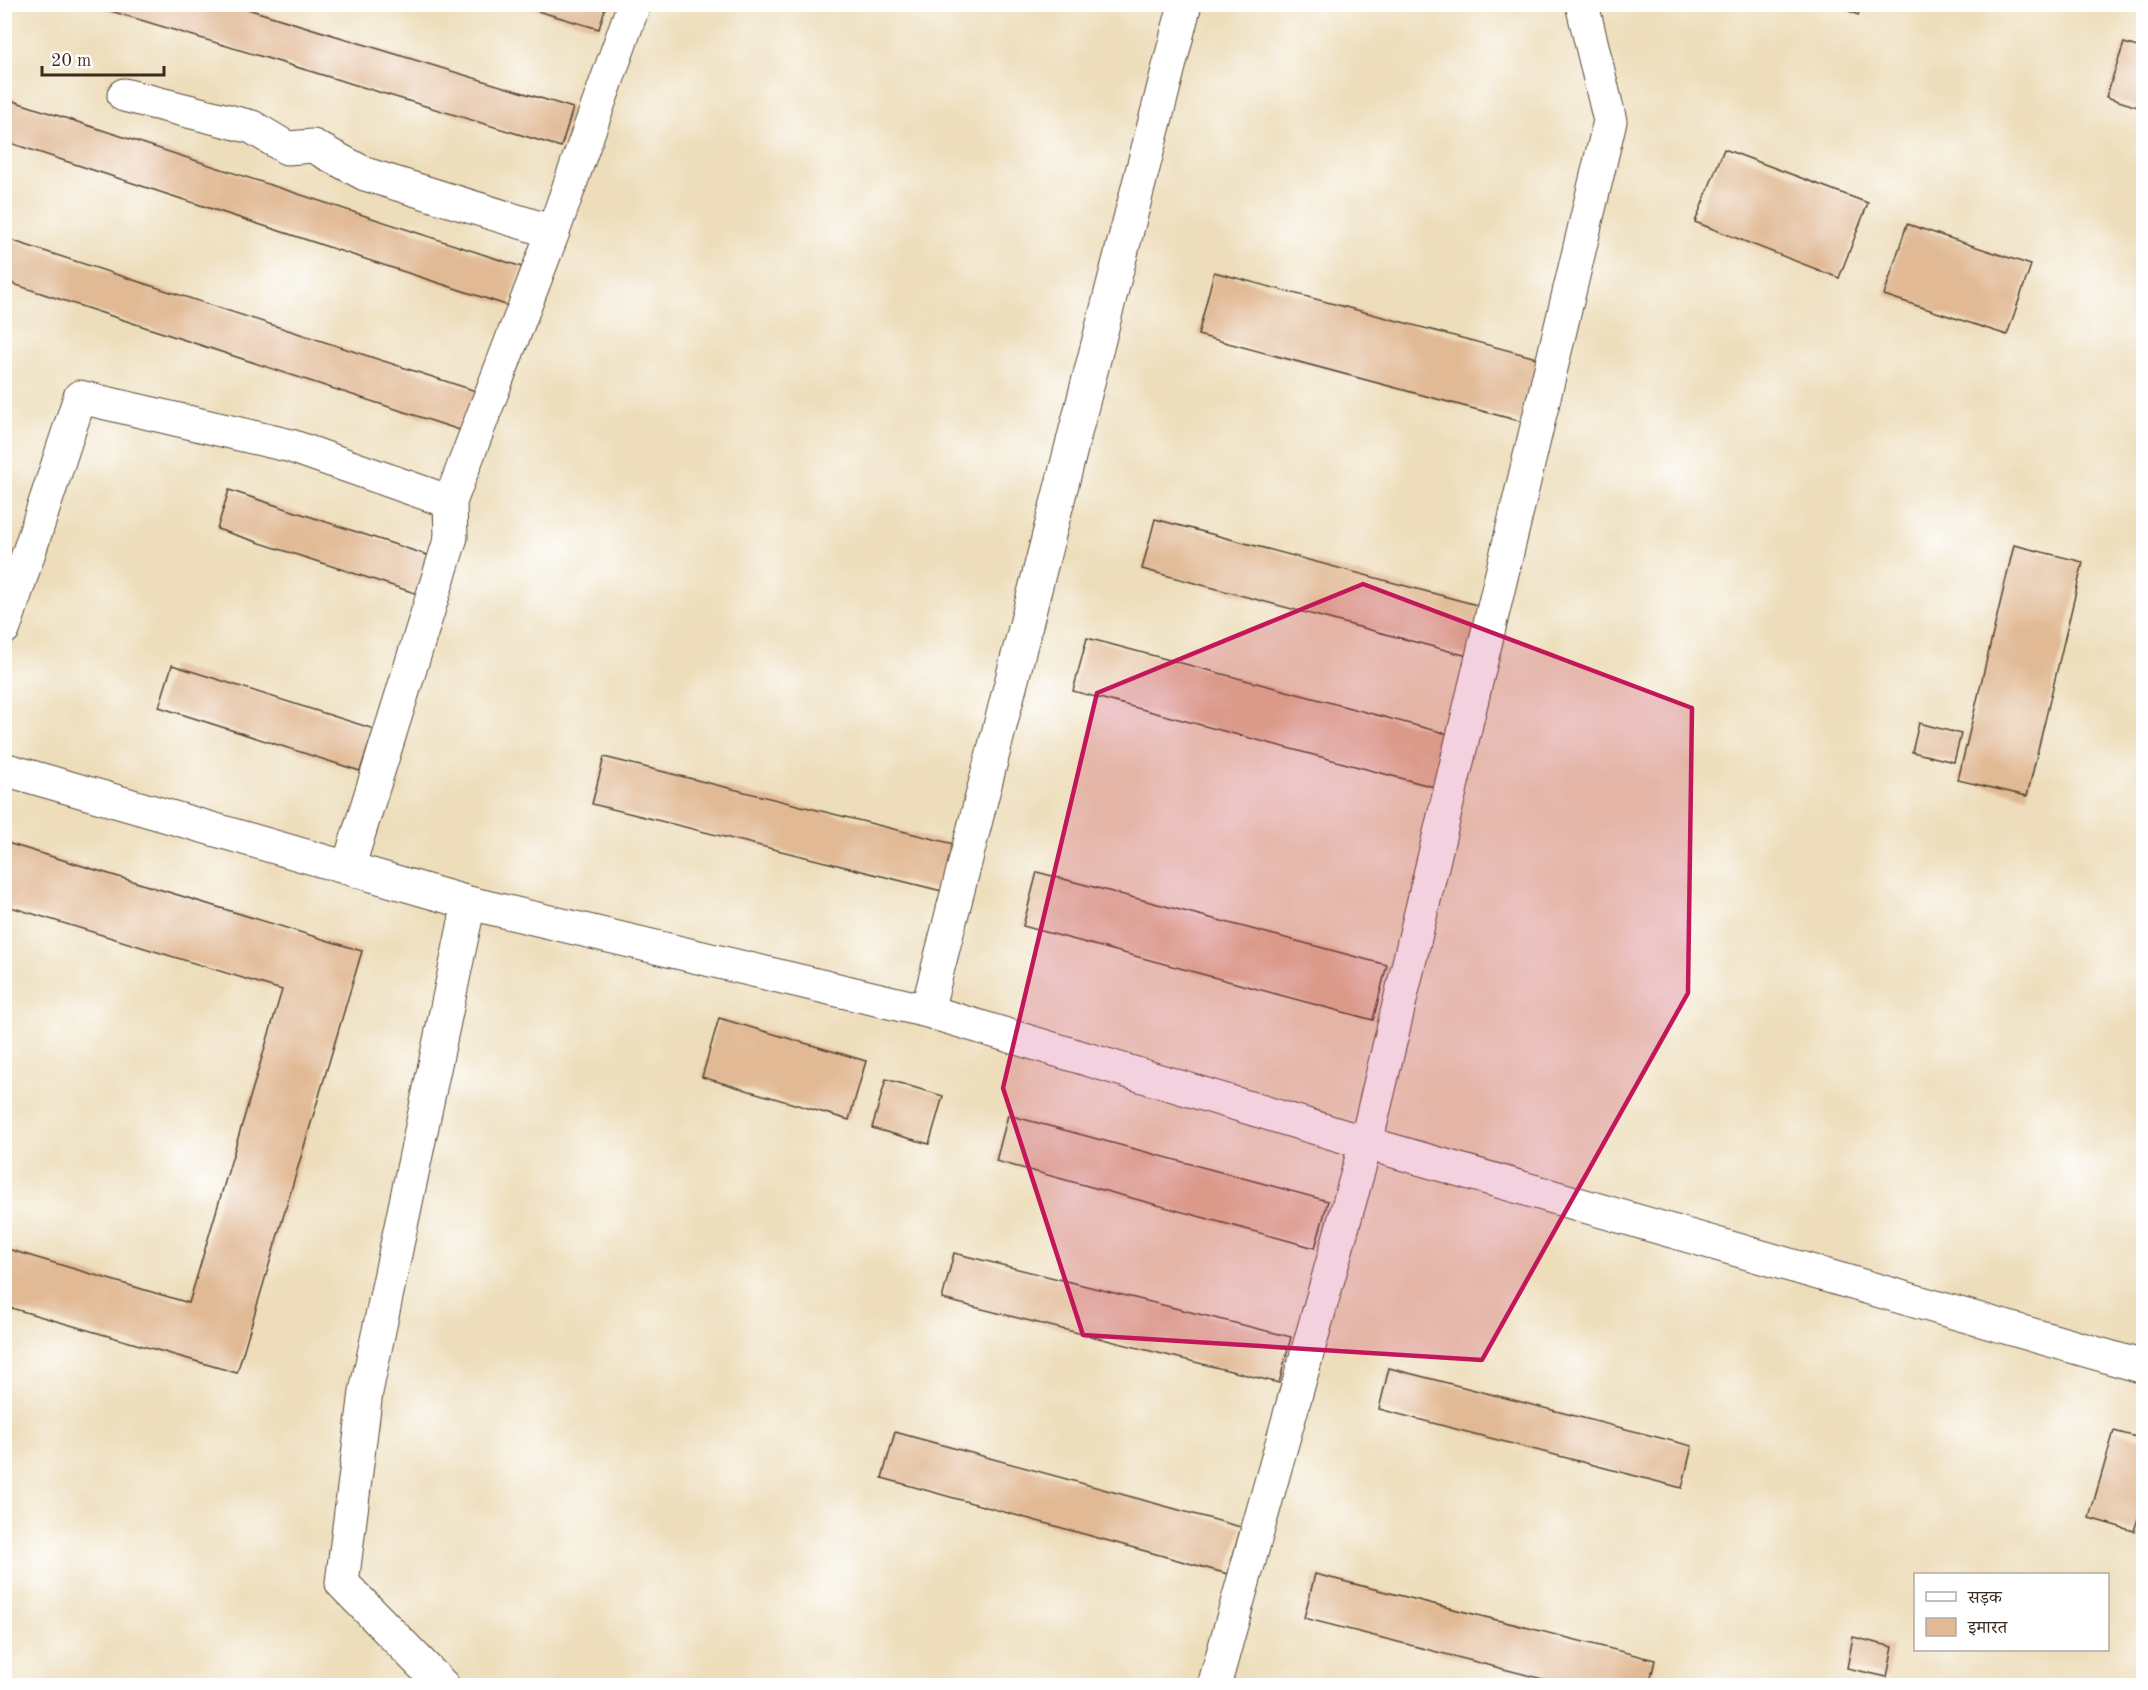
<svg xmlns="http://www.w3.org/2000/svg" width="2148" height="1690" font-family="'Old Standard TT','Noto Serif Devanagari',serif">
<rect width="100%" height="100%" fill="#fff"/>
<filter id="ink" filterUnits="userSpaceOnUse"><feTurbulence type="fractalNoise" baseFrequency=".0167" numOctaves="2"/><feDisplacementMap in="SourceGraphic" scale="12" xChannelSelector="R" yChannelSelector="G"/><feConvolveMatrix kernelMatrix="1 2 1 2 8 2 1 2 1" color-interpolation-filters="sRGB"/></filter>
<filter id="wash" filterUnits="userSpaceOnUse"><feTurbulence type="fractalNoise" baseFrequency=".008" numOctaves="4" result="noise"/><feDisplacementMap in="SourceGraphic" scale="24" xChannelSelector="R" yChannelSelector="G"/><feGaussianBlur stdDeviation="1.35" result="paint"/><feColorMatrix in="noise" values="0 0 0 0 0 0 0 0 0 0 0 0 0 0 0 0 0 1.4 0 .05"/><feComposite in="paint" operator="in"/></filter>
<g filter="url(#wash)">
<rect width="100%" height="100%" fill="#edddba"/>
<g id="blocks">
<path fill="#e1b994" d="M231,4L573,108L561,147L91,5Z
M1833,4H1863L1858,15Z
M517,5H606L599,29Z
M2124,43L2144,49V109L2106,97Z
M10,100L522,267L509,306L4,141V116Z
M1724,149L1868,203L1839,278L1695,222Z
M1907,224L2031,265L2007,335L1884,295Z
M4,238L482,393L469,433L4,281Z
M1214,272L1544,360L1527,423L1198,335Z
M229,490L430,556L418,594L217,529Z
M1155,519L1492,609L1479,659L1142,569Z
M2014,545L2083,562L2027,796L1958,780Z
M1087,638L1463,738L1449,791L1073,691Z
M172,665L374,729L360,771L159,707Z
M1919,723L1961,734L1954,762L1912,752Z
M604,757L954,844L942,891L592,804Z
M4,842L362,951L237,1373L4,1306V1248L189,1303L282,990L4,905Z
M1037,872L1387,965L1373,1020L1023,926Z
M719,1018L866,1061L849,1120L702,1077Z
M886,1079L943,1096L929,1144L872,1128Z
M1008,1115L1328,1201L1315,1248L996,1161Z
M954,1253L1291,1337L1279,1383L942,1299Z
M1389,1368L1692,1446L1682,1488L1379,1409Z
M2114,1431L2144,1439V1499L2134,1531L2089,1518Z
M895,1432L1241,1527L1228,1574L882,1478Z
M1315,1574L1655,1660L1649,1686H1570L1304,1618Z
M1853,1637L1893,1647L1887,1677L1847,1668Z
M1281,1680L1297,1685V1686H1279Z"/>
</g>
</g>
<g filter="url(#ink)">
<use href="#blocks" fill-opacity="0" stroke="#564535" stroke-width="1.5"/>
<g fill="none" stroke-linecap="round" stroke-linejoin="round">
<g stroke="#564535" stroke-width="35">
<path id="minor" d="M124,95L252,127L287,148L313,146L365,174L553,232
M4,628L80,397L291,446L450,502
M4,769L469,903L927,1011L1366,1143L2144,1367
M348,868L451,537L450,502L553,232L634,4
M927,1011L1185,4
M443,1686L342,1583L366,1392L469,903
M1214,1686L1366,1143L1610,121L1582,4"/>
</g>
<use href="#minor" stroke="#fff" stroke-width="33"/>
</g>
</g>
<path fill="#c2185b" fill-opacity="0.2" stroke="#c2185b" stroke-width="4.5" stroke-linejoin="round" d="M1363,584L1692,708L1688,993L1482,1360L1083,1335L1003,1088L1097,693Z"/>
<rect width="2148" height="1690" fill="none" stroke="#fff" stroke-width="24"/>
<rect x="1914" y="1573" width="195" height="78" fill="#ffffff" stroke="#b1aaa5" stroke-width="1.5"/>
<rect x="1926" y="1592" width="30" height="9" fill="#ffffff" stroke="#b1aaa5" stroke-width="1.5"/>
<text x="1968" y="1603" font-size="18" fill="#3b2a1e">सड़क</text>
<rect x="1926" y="1618" width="30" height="18" fill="#e1b994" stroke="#b1aaa5" stroke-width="1.5"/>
<text x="1968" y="1633" font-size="18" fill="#3b2a1e">इमारत</text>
<path d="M42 66v9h122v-9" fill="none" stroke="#3b2a1e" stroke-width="3"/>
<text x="51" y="66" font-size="18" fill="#3b2a1e" stroke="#ffffff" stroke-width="4.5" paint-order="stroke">20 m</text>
</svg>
